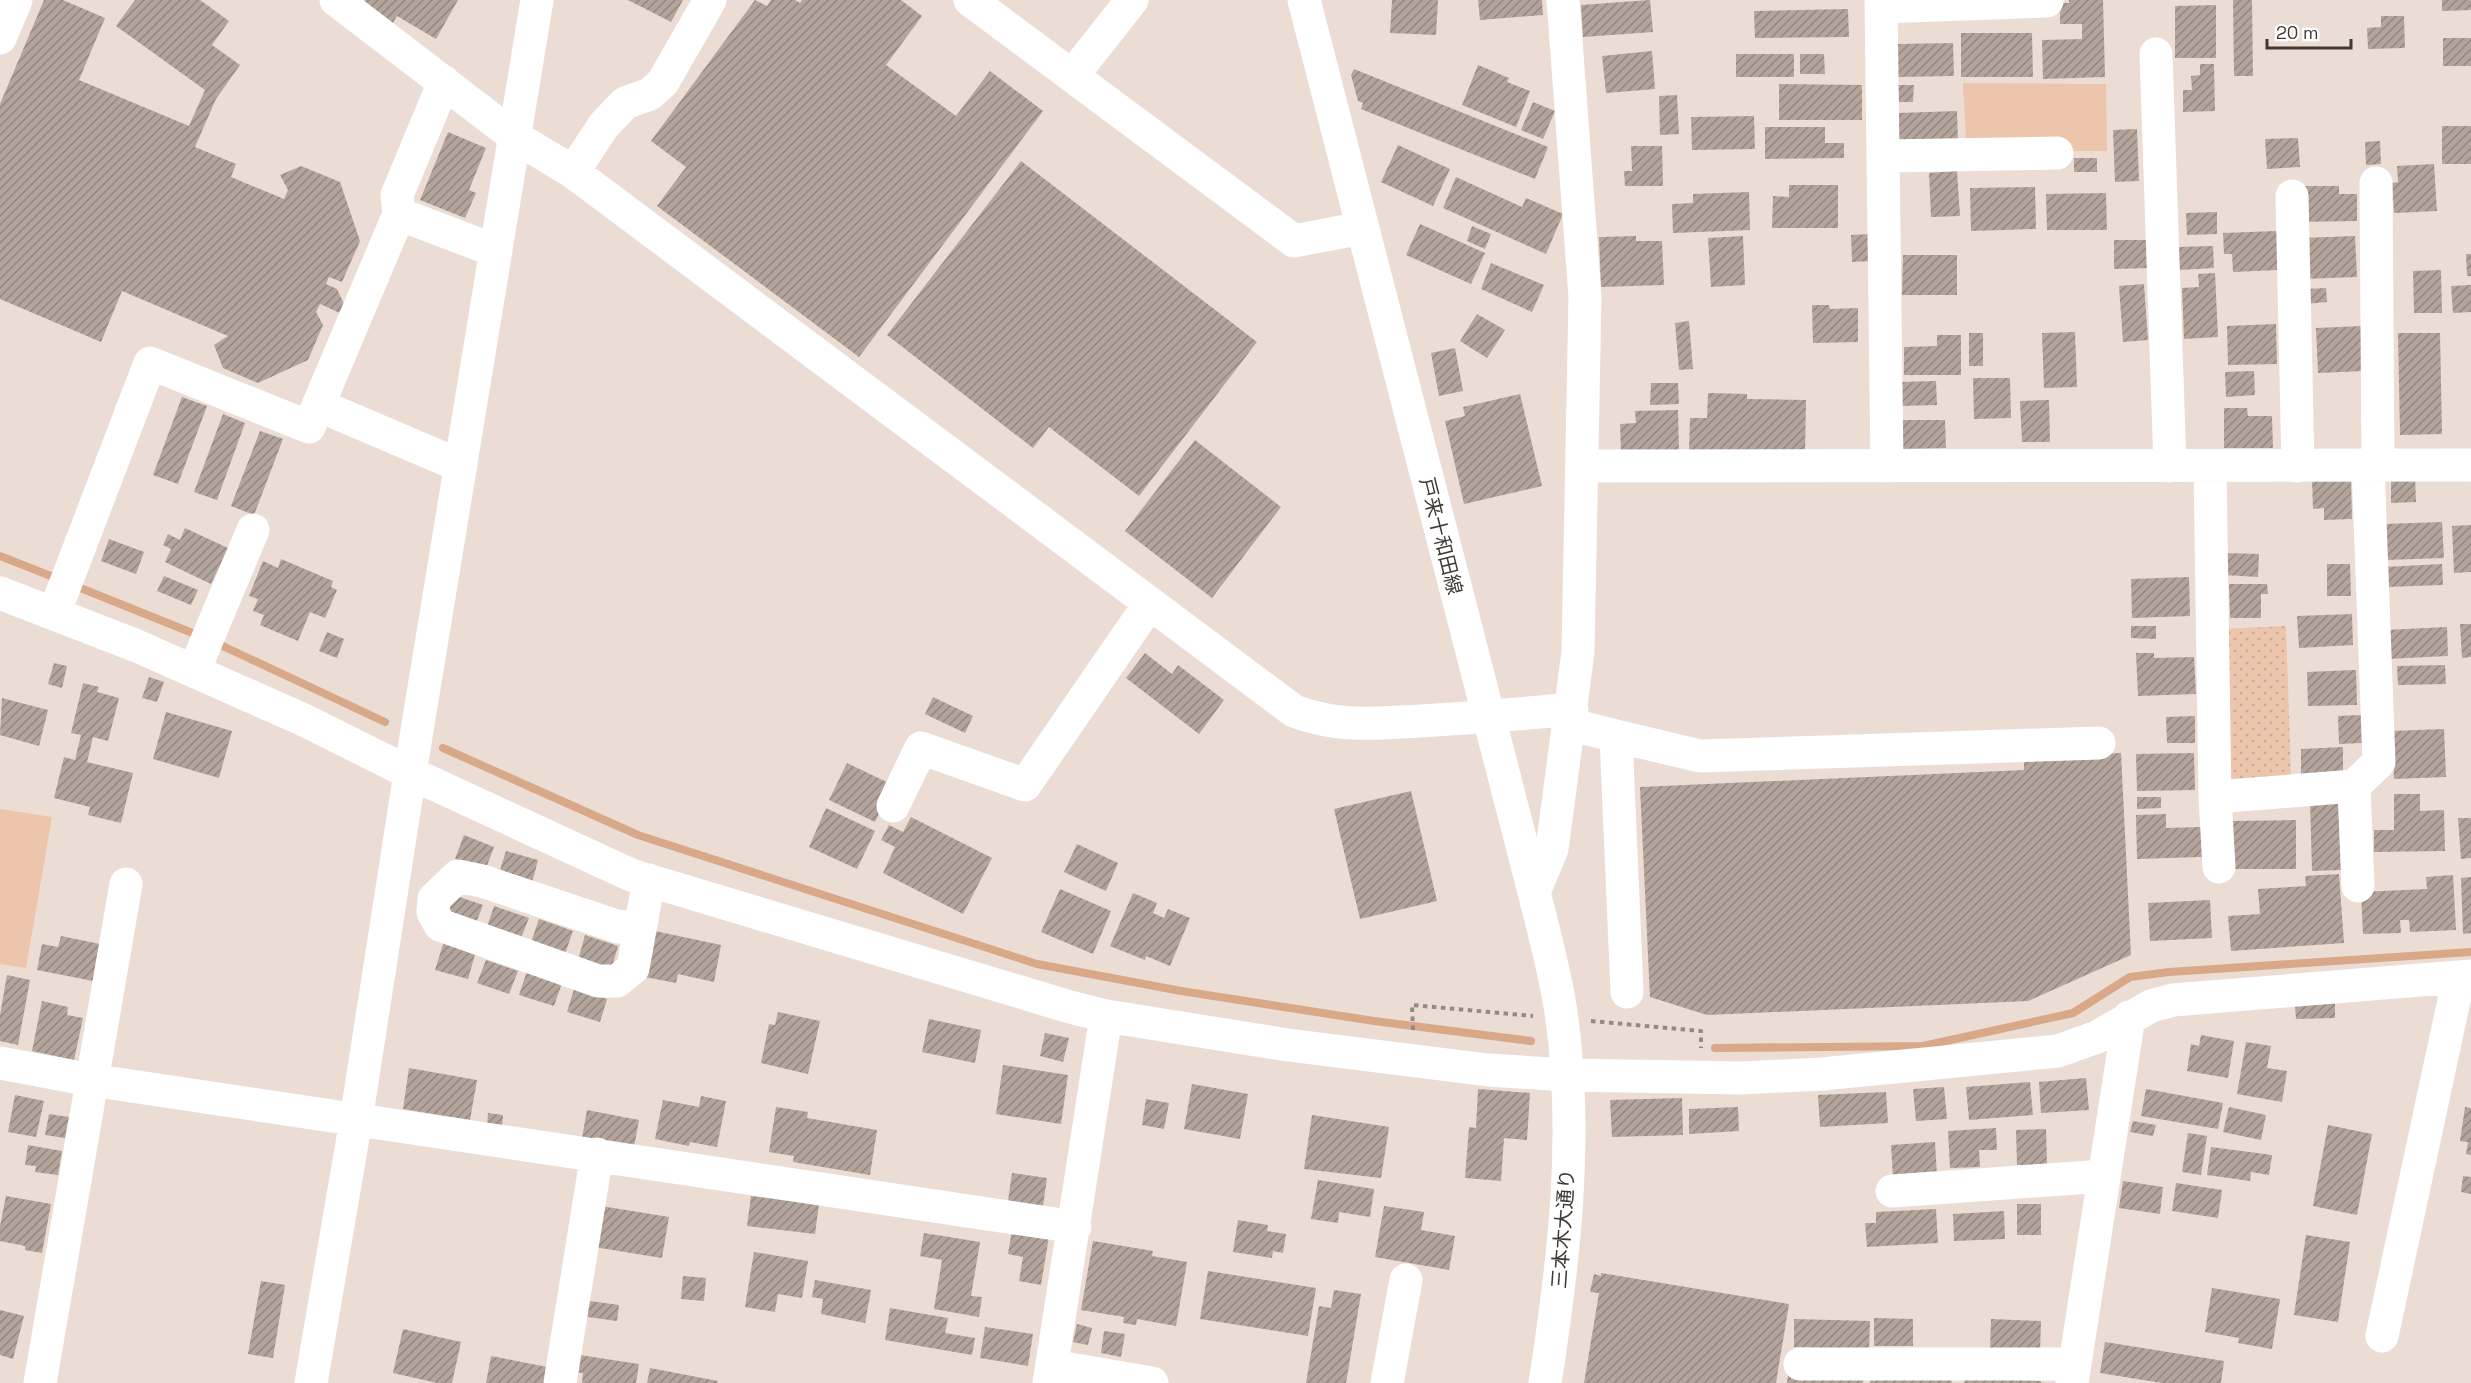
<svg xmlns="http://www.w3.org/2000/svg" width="2471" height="1383" font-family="'Space Grotesk','Noto Sans JP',sans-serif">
<defs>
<pattern id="grass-dots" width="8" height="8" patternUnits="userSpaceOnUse" patternTransform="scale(1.5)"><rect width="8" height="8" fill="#ecc5ac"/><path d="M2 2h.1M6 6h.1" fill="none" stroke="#cbaa95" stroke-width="1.8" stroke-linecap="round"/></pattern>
<pattern id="building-hatch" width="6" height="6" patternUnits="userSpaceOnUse" patternTransform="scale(1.5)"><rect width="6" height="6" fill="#b4a59c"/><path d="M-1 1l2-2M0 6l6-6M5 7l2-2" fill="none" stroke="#948780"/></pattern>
</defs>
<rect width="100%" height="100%" fill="#ecddd4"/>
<path fill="url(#grass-dots)" d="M2286,626L2291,778L2229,781L2223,629Z"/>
<path fill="#ecc5ac" d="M1963,83L2106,84L2107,151H2064L1966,140Z
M0,809L52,817L26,968L0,964Z"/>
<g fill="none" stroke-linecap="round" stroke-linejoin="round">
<path stroke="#d8a889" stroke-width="8" d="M0,556L61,580
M73,585L200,636
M212,641L385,722
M443,748L638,835L1037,964L1181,991L1374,1021L1531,1041
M1715,1048L1923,1046L2073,1013L2130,977L2169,972L2471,952"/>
</g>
<path fill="url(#building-hatch)" d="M44,0H63L105,18L79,80L189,126L205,90L116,26L135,0H200L229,21L212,45L240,65L216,99L195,147L236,164L231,177L284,199L288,190L280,175L301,166L340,182L360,241L342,282L329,277L326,284L337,289L344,304L340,313L320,304L316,312L323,325L308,360L258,383L223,368L214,345L228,336L122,291L101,342L0,299V104Z
M365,0H458L436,39L397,16L393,23L362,6Z
M628,0H683L671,22Z
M755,0L767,6L771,0H795L800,3L802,0H901L922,16L886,65L956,116L990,71L1043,111L859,357L657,206L686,167L651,141Z
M1392,0H1438L1436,35L1390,33Z
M1478,0H1542L1543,15L1480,20Z
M1650,0L1653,32L1583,37L1581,5Z
M2069,0H2103L2105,77L2043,79L2042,40L2082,39V24H2060V3H2069Z
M2233,0H2252L2253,76H2234Z
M2442,0H2471V10L2442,11Z
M2216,5V58H2175V6Z
M1848,9L1849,37L1755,38L1754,11Z
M2381,16H2404L2405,48L2368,49L2367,28L2381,27Z
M1961,33H2032L2033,77H1961Z
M2443,38H2471V66H2443Z
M1953,43L1954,76L1898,77V44Z
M1652,51L1655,89L1606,93L1602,56Z
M1736,54H1794V77H1736Z
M1800,54H1824L1825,74H1800Z
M2200,64H2214L2215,111L2183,112V90H2192L2191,76L2200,75Z
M1478,65L1509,78L1507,82L1530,91L1516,127L1462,105Z
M1354,69L1548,147L1535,179L1361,109L1363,103L1358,101L1351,75Z
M1779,84L1862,85V120H1779Z
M1893,85H1914L1913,102H1893Z
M1677,95L1679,134L1660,135L1659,96Z
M1533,102L1555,111L1543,139L1521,130Z
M1957,111L1958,142L1899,145L1898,113Z
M1754,116L1755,149L1692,150L1691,117Z
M2442,126H2471V164H2442Z
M1765,127H1825V143H1844V158L1765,159Z
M2137,129L2139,181L2115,182L2113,130Z
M448,132L486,148L469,190L476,193L465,218L420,200Z
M2298,138L2300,167L2267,169L2265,139Z
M2380,141L2381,164L2366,165L2365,142Z
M1398,145L1450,169L1433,206L1381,182Z
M1631,146H1662L1663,186H1625L1624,171H1632Z
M2074,158H2097V172H2074Z
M1021,161L1257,342L1139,496L1049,427L1033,448L887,335Z
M2434,164L2437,211L2394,213L2392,183L2398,182L2397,166Z
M1957,171L1960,216L1931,217L1929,173Z
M1456,177L1522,207L1526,198L1563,214L1546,254L1443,208Z
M1789,185H1838V228H1772L1773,196L1789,197Z
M2300,186H2339V194H2357V221L2300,222Z
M2035,187L2036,229L1971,231L1970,188Z
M1749,192L1750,230L1673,233L1672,204L1693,203V194Z
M2106,193L2107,230H2047L2046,194Z
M2217,212V234L2187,235L2186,213Z
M1420,224L1485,253L1471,284L1406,255Z
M1472,226L1491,234L1485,249L1467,241Z
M2277,231L2278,270L2233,272L2232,254H2224L2223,233Z
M1870,234L1872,261L1852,262L1851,235Z
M1636,236V241H1662L1664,285L1601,287L1599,237Z
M1743,236L1745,285L1711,287L1708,238Z
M2355,236L2357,277L2303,279L2301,238Z
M2114,240H2151V268L2114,269Z
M2213,246L2214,268L2179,270L2178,247Z
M2466,254H2471V276H2467Z
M1903,255H1957V295H1902Z
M1491,263L1544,285L1532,312L1481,289Z
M2441,270L2442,313H2414L2413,271Z
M2215,273L2218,337L2184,339L2182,288L2199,287L2198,274Z
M2144,284L2148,340L2123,342L2119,286Z
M2471,285V312L2453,313L2451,286Z
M2326,288L2327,302L2306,304L2305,289Z
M1812,305H1829L1830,309L1858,308V342L1813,343Z
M1477,314L1505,330L1487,358L1460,341Z
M1689,321L1693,369L1679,370L1675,323Z
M2276,324L2277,364L2228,365L2227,326Z
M2362,326L2364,371L2318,373L2316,328Z
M2075,332L2077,387L2044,388L2042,333Z
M1969,333H1983V366H1969Z
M2398,333H2440L2442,434L2400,435Z
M1937,335H1961V375H1904V347L1937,346Z
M1455,348L1463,391L1439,396L1431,353Z
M2254,371L2255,395L2226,397L2225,372Z
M1973,378H2010L2011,418L1974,419Z
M1936,381L1937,405L1901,406L1900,382Z
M1651,383H1678L1679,404L1650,405Z
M1708,393L1747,394V399L1806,400L1805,452L1689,450L1690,418H1707Z
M1520,394L1542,486L1464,504L1445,421L1465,416L1463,407Z
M182,397L207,406L178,484L153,475Z
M2049,400L2050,442H2022L2020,401Z
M2224,408H2247L2248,416H2272L2273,448H2224Z
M1678,410L1679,451L1621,452L1620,424L1636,423L1635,411Z
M223,414L245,423L217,500L194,492Z
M1897,420H1945L1946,448L1897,449Z
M260,431L283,439L254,515L231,506Z
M1195,440L1281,507L1212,598L1125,531Z
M2391,477H2415L2416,502L2391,503Z
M2351,478L2352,519L2324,520V508L2313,509L2312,479Z
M2442,522L2444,558L2385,560L2384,524Z
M2471,525V572L2454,573L2452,526Z
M185,528L228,548L211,584L165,562L171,549L163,545L168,534L180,540Z
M109,539L144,552L136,574L101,561Z
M2225,553L2259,554L2258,577L2224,575Z
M281,559L333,581L331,587L337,590L325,618L310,612L298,641L260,625L264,615L253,611L258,599L249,596L263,561L278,568Z
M2327,564H2350L2351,596H2327Z
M2442,564L2443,585L2385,587L2384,567Z
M164,576L198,590L191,605L157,591Z
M2189,577L2190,616L2132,618L2131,579Z
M2229,584H2267L2268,594H2261V618H2230Z
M2352,614L2353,645L2299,648L2297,616Z
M2460,624H2471V657L2462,658Z
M2131,626H2156V639L2131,638Z
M2447,627L2448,656L2387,659L2386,630Z
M327,632L344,639L337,658L319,651Z
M1145,653L1172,674L1178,665L1224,700L1199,734L1126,678Z
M2136,653H2154V658L2194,657L2196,694L2138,696Z
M54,663L67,666L62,688L48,684Z
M2445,665L2446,684L2398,685L2397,666Z
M2356,670L2357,705L2308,706L2307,672Z
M149,677L164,682L157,702L142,698Z
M83,683L99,687L97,692L119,698L108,741L93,737L87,762L133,773L121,823L88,815L90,807L54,798L64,757L75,760L81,735L71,733Z
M933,697L973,716L965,733L925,714Z
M2,698L48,710L39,746L0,735Z
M166,712L232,731L219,778L153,759Z
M2361,715L2362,743L2339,744L2338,716Z
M2195,716V743H2167L2166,717Z
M2444,729L2446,777L2394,779L2392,731Z
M2343,747V774L2301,775V749Z
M2121,753L2131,955L2028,1001L1707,1015L1650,997L1640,787L2024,770V757Z
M2194,753L2195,790L2137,791L2136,754Z
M847,763L893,785L875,822L829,800Z
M1411,791L1437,901L1360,919L1334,809Z
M2394,794H2420V811L2444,810L2445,851L2374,852V830H2394Z
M2137,797H2161V808L2137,809Z
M2338,800L2341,870L2312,871L2310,801Z
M826,808L875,831L857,869L809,847Z
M2166,814V828L2201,827L2202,857L2137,859L2136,815Z
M911,817L992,858L963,914L883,873L895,847L881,840L889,825L903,832Z
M2458,818H2471V858L2461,859Z
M2296,820V869H2234L2233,821Z
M464,835L494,847L485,871L455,859Z
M1077,844L1118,863L1106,891L1064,872Z
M506,851L538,860L532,883L499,873Z
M2339,874L2344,943L2231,951L2228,916L2260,914L2258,889L2306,886L2305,876Z
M2453,875L2456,930L2410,932L2409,920H2400L2401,933L2363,934L2361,892L2427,889L2426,877Z
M2471,877V933L2463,934L2461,878Z
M1060,889L1111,911L1093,954L1041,932Z
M1133,893L1157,903L1153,913L1164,918L1168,909L1190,918L1170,966L1146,956L1145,960L1110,946Z
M451,894L483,905L474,928L443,916Z
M2210,900L2212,938L2150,941L2148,903Z
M494,906L529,918L519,943L486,930Z
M539,919L573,931L564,957L530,945Z
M655,931L721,945L714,982L678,974L676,983L645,977Z
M585,935L618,946L611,971L578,960Z
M61,936L100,944L93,981L37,970L42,944L58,947Z
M444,941L476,951L468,979L435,970Z
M486,960L518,971L509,994L477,983Z
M527,971L562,983L554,1006L519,995Z
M7,975L30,980L18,1045L0,1041V1015Z
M574,989L607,999L600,1022L567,1012Z
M42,1001L68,1007L67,1015L83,1018L74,1060L32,1051Z
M2335,1003V1018L2296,1019L2295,1004Z
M778,1012L820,1021L808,1074L761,1063L769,1024L775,1025Z
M929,1019L981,1030L975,1063L922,1052Z
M1045,1033L1069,1038L1063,1062L1040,1056Z
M2201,1035L2234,1041L2228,1078L2187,1071L2191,1044L2199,1046Z
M2246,1042L2271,1046L2267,1068L2287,1071L2282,1102L2237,1094Z
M1003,1065L1068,1075L1061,1124L996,1114Z
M409,1068L477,1080L470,1120L403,1109Z
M2086,1078L2089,1110L2041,1113L2039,1082Z
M2030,1082L2033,1115L1969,1120L1966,1087Z
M1192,1084L1248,1094L1240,1139L1184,1129Z
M1944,1087L1947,1119L1916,1121L1913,1089Z
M1478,1089L1530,1093L1527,1140L1504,1138L1501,1181L1465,1178L1469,1127L1476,1128Z
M2146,1089L2223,1103L2218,1129L2141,1116Z
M1886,1092L1888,1123L1820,1127L1818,1095Z
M15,1095L44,1101L36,1137L8,1132Z
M701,1096L726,1101L717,1147L690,1142L689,1146L655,1139L663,1100L699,1107Z
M1682,1098L1683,1135L1612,1137L1610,1100Z
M1146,1099L1169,1103L1164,1129L1142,1125Z
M776,1107L808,1112L807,1118L877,1130L870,1175L793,1162L794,1156L769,1152Z
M1738,1107L1739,1131L1689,1134V1109Z
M2229,1107L2266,1115L2261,1140L2223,1132Z
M2465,1107L2471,1108V1155L2466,1154L2468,1142L2460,1141Z
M587,1110L639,1120L634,1147L582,1138Z
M488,1113L503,1115L502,1126L487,1125Z
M49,1114L69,1117L65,1138L45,1135Z
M1312,1115L1389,1127L1381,1178L1304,1169Z
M2133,1121L2156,1125L2153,1136L2130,1132Z
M2328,1125L2372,1134L2357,1215L2313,1206Z
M1996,1128L1997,1150H1979L1980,1167L1950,1168L1948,1131Z
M2046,1129L2047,1164L2017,1165L2016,1130Z
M2188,1133L2207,1136L2201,1175L2182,1172Z
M1935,1142L1937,1176L1893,1178L1891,1145Z
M28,1145L62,1151L58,1175L35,1172L36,1166L25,1165Z
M2211,1147L2272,1155L2269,1175L2251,1172L2250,1181L2207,1175Z
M1012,1173L1047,1178L1043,1206L1008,1201Z
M2463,1176L2471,1177V1194L2461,1192Z
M1318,1180L1374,1189L1370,1217L1339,1212L1338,1223L1311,1219Z
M2123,1181L2163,1187L2160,1214L2119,1208Z
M2176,1183L2222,1190L2218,1218L2172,1211Z
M6,1196L51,1204L42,1253L25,1250V1246L0,1241V1226Z
M751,1196L819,1204L815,1234L747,1226Z
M2017,1204H2041V1235H2017Z
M601,1206L669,1217L662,1258L594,1247Z
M1384,1206L1424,1212L1421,1230L1455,1236L1449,1270L1375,1257Z
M1936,1209L1938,1243L1867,1247L1865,1223H1876V1212Z
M2004,1211L2005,1239L1954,1241L1953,1214Z
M1238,1220L1268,1225L1267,1231L1286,1234L1283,1253L1273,1251L1272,1258L1233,1252Z
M1012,1230L1049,1236L1041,1285L1019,1281L1023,1257L1008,1254Z
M924,1233L980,1242L971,1296L982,1297L979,1317L934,1309L942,1260L920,1256Z
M2306,1235L2350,1242L2338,1322L2294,1315Z
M1093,1241L1153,1251L1152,1256L1187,1262L1176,1326L1137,1319L1136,1325L1123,1323L1124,1317L1081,1310Z
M754,1252L808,1261L802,1298L778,1294L775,1312L745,1307Z
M1208,1271L1316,1288L1308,1336L1200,1319Z
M1601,1273L1789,1304L1776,1383H1584L1599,1293L1590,1292L1594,1274L1601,1276Z
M683,1276L706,1278L704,1301L681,1299Z
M815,1280L871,1290L865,1323L821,1314L823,1299L812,1297Z
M261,1281L285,1285L273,1358L248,1354Z
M2212,1288L2280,1299L2272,1349L2238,1343L2239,1338L2205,1332Z
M1334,1290L1361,1294L1346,1383H1306L1319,1306L1331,1308Z
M583,1300L619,1305L617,1321L581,1316Z
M890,1308L948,1318L945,1333L975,1338L972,1355L885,1340Z
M0,1310L24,1316L13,1359L0,1355Z
M1874,1318L1913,1319V1346H1874Z
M1794,1319L1870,1321L1869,1350L1794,1347Z
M1991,1319L2041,1321L2040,1352L1990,1350Z
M1077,1324L1092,1328L1088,1345L1073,1342Z
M985,1327L1033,1334L1028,1366L980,1358Z
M403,1329L461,1342L452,1383H437L393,1373Z
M1104,1331L1125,1334L1121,1357L1101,1353Z
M2105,1342L2224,1361L2221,1383H2162L2100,1373Z
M573,1354L639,1364L636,1383H582L583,1373L571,1372Z
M491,1356L547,1367L544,1383H486Z
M650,1368L718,1381L717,1383H647Z
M1788,1375L1864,1377L1863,1383H1787Z
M1951,1377L1952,1383H1870V1378Z
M1965,1377L2041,1381V1383H1964Z"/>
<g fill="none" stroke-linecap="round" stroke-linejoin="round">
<path stroke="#948983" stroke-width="4" stroke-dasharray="4.5 4.5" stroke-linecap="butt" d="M1591,1021L1701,1031V1048
M1413,1030L1412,1005L1533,1016"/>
<path stroke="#fff" stroke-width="33" d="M336,0L515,137L573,172L1294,711C1339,728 1373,723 1421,721C1471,718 1521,714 1572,709
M970,0L1294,241L1362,228
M1881,0L1887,466
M1881,7L2047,1
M0,38L16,0
M2156,54L2170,466
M1072,76L1132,0
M1884,156L2057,153
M573,172L604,125L625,103L650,94L663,82L710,0
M2376,183L2378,466
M2292,196L2298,466
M399,214L397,195L444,82
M318,405L461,466
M1582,466L2471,465
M2210,466L2215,797L2219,867
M0,593L137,646L304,720L410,773L631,875L1070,1007L1106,1016L1288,1045L1488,1070L1567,1075L1741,1078L1822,1074L2058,1051L2097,1037L2151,1006L2173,1000L2471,976
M54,614L150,363L309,427L399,214L496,251
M194,671L253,530
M1569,724L1616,736L1627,992
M1616,736L1700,756L2099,743
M2354,786L2358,886
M2215,797L2354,786L2379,762L2368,466
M893,806L921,748L1025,785L1150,603
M1534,892L1552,849L1578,652L1585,297L1563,0
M641,924L619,927L482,881L458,876L434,899L433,912L440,925L598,981H617L633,968L649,880
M0,1063L91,1080L1075,1227
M1892,1191L2104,1176
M2382,1336L2459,977
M1800,1364H2075
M1052,1366L1152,1383
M40,1383L126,884
M311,1383L356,1120L410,773L537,0
M560,1383L597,1154
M1049,1383L1106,1016
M1387,1383L1406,1280
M2072,1383L2129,1017"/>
<path stroke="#fff" stroke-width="33" d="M1304,0L1534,892C1544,932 1555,972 1561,1012C1579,1135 1564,1261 1545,1383"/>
</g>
<g text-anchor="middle" stroke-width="5" stroke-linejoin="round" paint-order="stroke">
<g font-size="20" fill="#3f3935" stroke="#fff">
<text transform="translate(1441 536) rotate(76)" y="7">戸来十和田線</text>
<text transform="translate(1563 1229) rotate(-86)" y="7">三本木大通り</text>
</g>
</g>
<path d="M2267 39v9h84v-9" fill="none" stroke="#3f3935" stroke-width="3"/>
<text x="2276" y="39" font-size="18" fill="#3f3935" stroke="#ffffff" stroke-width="4.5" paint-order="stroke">20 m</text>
</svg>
